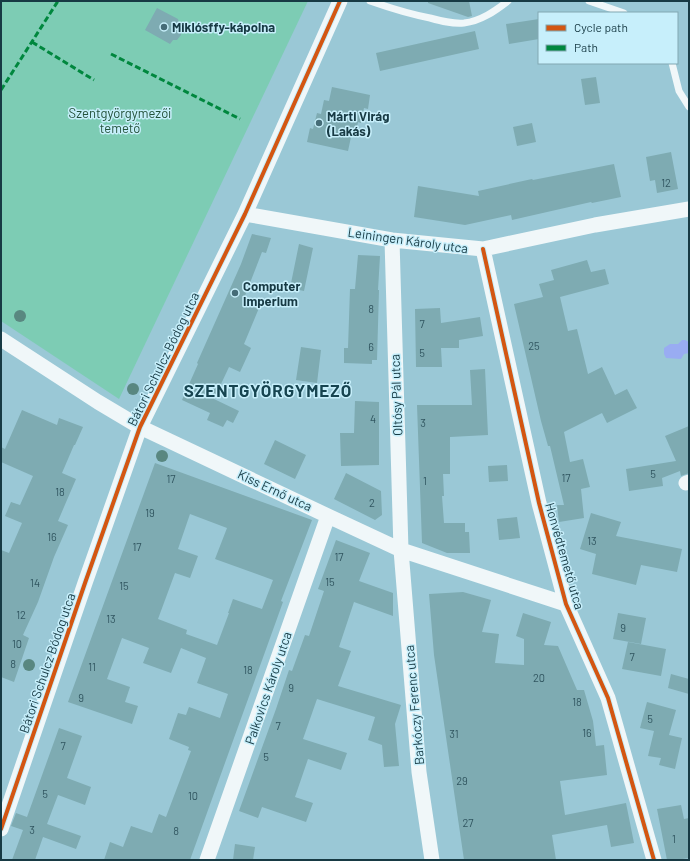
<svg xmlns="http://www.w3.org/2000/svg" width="690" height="861" font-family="Barlow,sans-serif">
<rect width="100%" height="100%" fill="#9ac8d6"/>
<path fill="#7dccb4" d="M1,1H308L119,399L1,321Z"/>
<path fill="#99acf2" d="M682,340H685L689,342V353L684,354L681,359L666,358L664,354V348L670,344H678Z"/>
<path fill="#7eabb2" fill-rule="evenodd" d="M428,1H469L472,16L468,17L428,3Z
M157,8L178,19L181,30V35L177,40H173L170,44L145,30Z
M539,19V39L509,44L506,24Z
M475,31L479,49L380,71L376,53Z
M596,77L600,103L585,105L581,79Z
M332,87L370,95L368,109L364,108L361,123L358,122L355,137H351L348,151L307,142L310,128L313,129L317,113L321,114L324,100L329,101Z
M532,123L536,142L517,146L513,127Z
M671,152L678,189L657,193L655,180L650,181L646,157Z
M614,164L621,197L592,203L591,202L512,220L511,215L465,225L414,217L418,186L479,196L478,191L532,179L533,180Z
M252,234L271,238L266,253L262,252L243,301L259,308L244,344L251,348L240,372L229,367L214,399L239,411L233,423L227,420L223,427L207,420L210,413L182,400L198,364L197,363L241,264Z
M299,244L313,248L304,291L290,288Z
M358,255L380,256L378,290H379L377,360H372V364L344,363V348H348L350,289H355Z
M587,260L591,272L605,269L609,284L560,297L568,331L577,329L588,374L602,367L615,395L627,389L637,408L607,423L602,413L564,432L570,462L583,459L590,487L581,489L584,518L559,522L557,505H564L550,446H548L541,421L514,304L543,297L539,284L554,280L551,270Z
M440,308L441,323L480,317L483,336L459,340V348H441L442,367H416L415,309Z
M301,347L321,350L317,383L296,380Z
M485,369L488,435L450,437V474H443L444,496H442L444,523H465V532H469L470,553H447L422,543L417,405H472L470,370Z
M355,401L379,402V465L341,466L340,433H354Z
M22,410L57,425L59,418L83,427L75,445H74L62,473L76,479L58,521L68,525L54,557L38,602L23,635L29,638L14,682L1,677V550L9,553L22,523L5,516L11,502L20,505L33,476L1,462V447L5,449Z
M689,426V473L681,476L680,471L662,478L663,486L629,491L626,469L676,461L665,436Z
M275,440L306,455L295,479L264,464Z
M155,463L312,520L281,601L283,602L190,860H104L110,842L123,847L131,826L152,833L159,814L166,817L191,751L188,750L189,747L169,739L178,713L186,715L189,707L220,718L228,694L197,683L206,658L181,648L171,673L143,663L149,648L122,638L107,679L130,687L125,702L138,706L132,724L68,702ZM190,514L227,528L215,559L273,580L262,609L233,599L228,613H229L217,645L186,634L187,630L158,619L175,573L190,578L198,556L178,549Z
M507,465L508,481L489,482L488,466Z
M346,473L381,491L382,515L375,520L334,499Z
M591,513L621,522L616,536L682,549L677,572L641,565L636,585L592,574L596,554L580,549Z
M517,517L520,538L499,540L497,519Z
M336,540L370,553L359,581L393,593V616L354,602L339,647L351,651L338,686L401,705L395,724L399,766L384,767L382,745L368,740L375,717L317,699L303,739L347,753L341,770L308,759L295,797L313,803L306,822L262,807L258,818L239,811L276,709L289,670L292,671L305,635L309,636L324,591L318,589Z
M463,592L491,600L482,632L499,634L495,663L524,665V639L516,636L523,613L551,622L544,645L558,646L577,690H584L593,721L596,746L604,745L607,775L560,781L565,815L626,803L634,843L611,847L607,825L552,835L556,860H464L434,655L429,594Z
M618,613L646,618L641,644L613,639Z
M628,642L666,649L661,676L622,669Z
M671,674L689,679V694L668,688Z
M647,702L676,710L669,735L682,738L675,769L659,765L661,758L648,756L654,731L640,728Z
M59,728L82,736L67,778L91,787L85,805L58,795L47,824L81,836L76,849L43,837L35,860H12L23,830L11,826L16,813L27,817Z
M681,805L684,819L689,818V858L676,860H667L657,809Z
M235,844L255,847L253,860H233Z"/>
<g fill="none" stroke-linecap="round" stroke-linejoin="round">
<path stroke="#f0f7f9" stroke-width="7" d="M370,1C390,8 409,14 430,18C441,21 452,24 464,23C481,21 495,11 508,1
M589,1L624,13
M672,63L679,91L689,107"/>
<path stroke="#f0f7f9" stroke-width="15" d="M245,214L392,240L483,249L595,225L689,209
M392,240L401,550L419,772L432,860
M483,249L539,503L566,604L608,698L654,860
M1,339L98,402L140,427L328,516L401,550L566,604
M686,483L689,482
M1,829L85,583L140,427L245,214L340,1
M207,860L328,516"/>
<path stroke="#00873e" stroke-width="3" stroke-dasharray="6 3" stroke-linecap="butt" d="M32,42L94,80
M111,54L240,119
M1,90L58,1"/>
<g stroke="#c7effb" stroke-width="6">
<path id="cycleway" d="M483,249L539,503L566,604L608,698L654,860
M1,829L85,583L140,427L245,214L340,1"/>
</g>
<use href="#cycleway" stroke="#d35612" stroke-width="4"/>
</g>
<g fill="#598780">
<circle cx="20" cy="316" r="6"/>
<circle cx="133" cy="389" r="6"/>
<circle cx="162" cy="456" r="6"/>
<circle cx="29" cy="665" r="6"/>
</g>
<g fill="#456c77" stroke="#c7effb" stroke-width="1.5">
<circle cx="164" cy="27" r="4"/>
<circle cx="319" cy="123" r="4"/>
<circle cx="235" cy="293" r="4"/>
</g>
<g text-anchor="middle" stroke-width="3" stroke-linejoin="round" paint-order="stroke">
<g font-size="11" fill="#315660">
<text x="666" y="187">12</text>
<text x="371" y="313">8</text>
<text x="422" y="328">7</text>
<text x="534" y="350">25</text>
<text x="371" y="351">6</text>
<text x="422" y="357">5</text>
<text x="373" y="423">4</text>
<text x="423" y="427">3</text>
<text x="653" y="478">5</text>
<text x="566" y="482">17</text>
<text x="171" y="483">17</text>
<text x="425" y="485">1</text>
<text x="60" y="496">18</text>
<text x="372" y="507">2</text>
<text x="150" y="517">19</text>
<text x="52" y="541">16</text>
<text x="592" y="545">13</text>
<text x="137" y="551">17</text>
<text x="339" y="561">17</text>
<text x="330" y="586">15</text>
<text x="35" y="587">14</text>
<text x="124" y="590">15</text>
<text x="21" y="619">12</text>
<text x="111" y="623">13</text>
<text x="623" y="632">9</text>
<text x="17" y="648">10</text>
<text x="632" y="661">7</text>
<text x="13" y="668">8</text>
<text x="92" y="671">11</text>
<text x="248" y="674">18</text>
<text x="539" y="682">20</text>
<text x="291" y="692">9</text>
<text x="81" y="702">9</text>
<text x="577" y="706">18</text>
<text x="650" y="723">5</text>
<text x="278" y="730">7</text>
<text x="587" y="737">16</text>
<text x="454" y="738">31</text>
<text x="63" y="750">7</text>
<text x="266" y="761">5</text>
<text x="462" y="785">29</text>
<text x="45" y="798">5</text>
<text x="193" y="800">10</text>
<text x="468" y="827">27</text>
<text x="32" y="834">3</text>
<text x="176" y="835">8</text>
<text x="674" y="843">1</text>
</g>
<g font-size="13" font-weight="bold" fill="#173a44" stroke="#c7effb" text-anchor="start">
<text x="172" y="32">Miklósffy-kápolna</text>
<text x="327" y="121">Márti Virág<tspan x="327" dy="15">(Lakás)</tspan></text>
<text x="243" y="291">Computer<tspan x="243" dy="15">Imperium</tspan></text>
</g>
<g font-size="13" fill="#23523a" stroke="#c7effb">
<text x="120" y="118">Szentgyörgymezői<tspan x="120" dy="15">temető</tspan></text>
</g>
<g font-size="13" fill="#173a44" stroke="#c7effb">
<text transform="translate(408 240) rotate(8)" y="5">Leiningen Károly utca</text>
<text transform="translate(163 359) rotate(-64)" y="5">Bátori Schulcz Bódog utca</text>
<text transform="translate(396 395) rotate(-92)" y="5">Oltósy Pál utca</text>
<text transform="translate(275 490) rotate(25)" y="5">Kiss Ernő utca</text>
<text transform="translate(565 556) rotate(74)" y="5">Honvédtemető utca</text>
<text transform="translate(47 663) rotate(-71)" y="5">Bátori Schulcz Bódog utca</text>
<text transform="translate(268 688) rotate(-71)" y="5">Palkovics Károly utca</text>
<text transform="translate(414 705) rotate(-95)" y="5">Barkóczy Ferenc utca</text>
</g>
<g font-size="17" font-weight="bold" letter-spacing="1" fill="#164450" stroke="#c7effb">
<text x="268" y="397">SZENTGYÖRGYMEZŐ</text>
</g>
</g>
<rect width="690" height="861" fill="none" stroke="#173a44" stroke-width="4"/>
<rect x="538" y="12" width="140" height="52" fill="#c7effb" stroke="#81a7b2"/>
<rect x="546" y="25" width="20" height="6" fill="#d35612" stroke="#81a7b2"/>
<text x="574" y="32" font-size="12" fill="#173a44">Cycle path</text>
<rect x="546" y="45" width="20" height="6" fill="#00873e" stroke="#81a7b2"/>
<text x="574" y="52" font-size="12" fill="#173a44">Path</text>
</svg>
